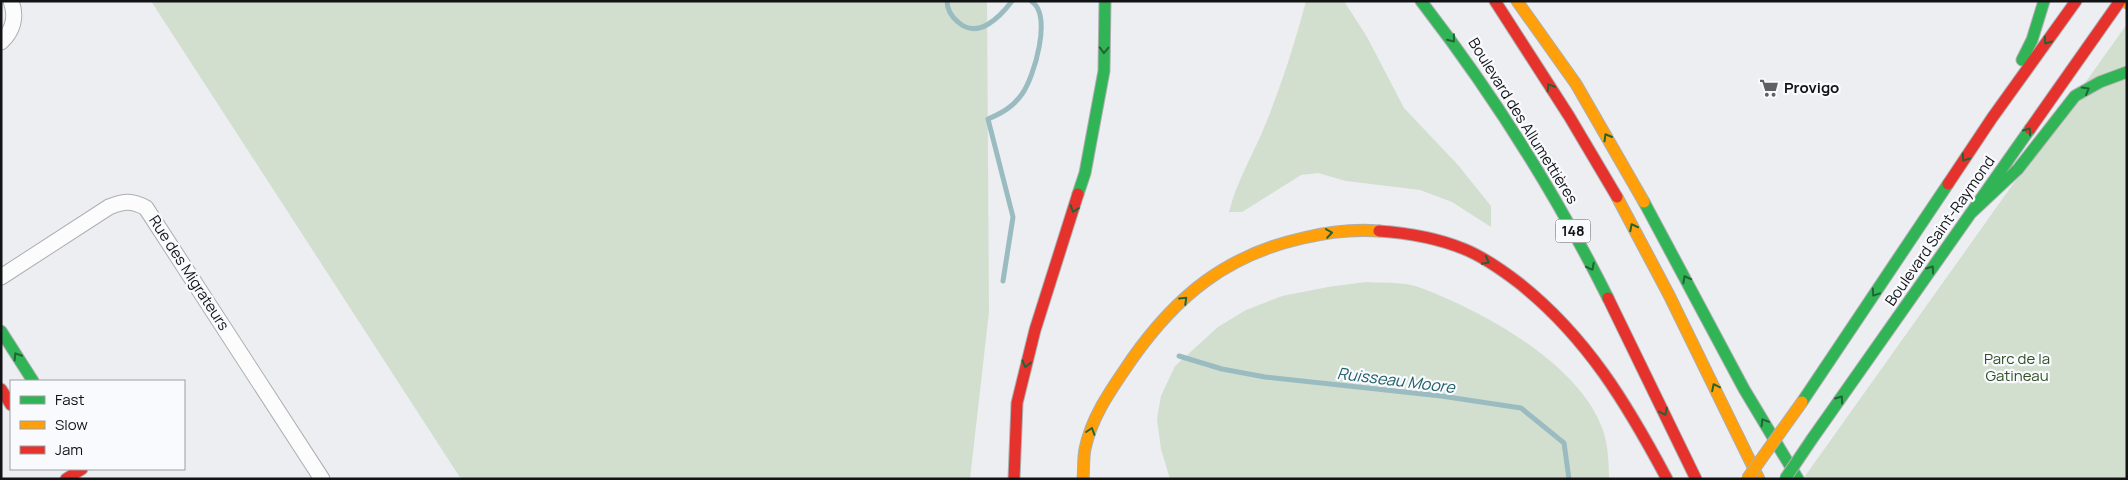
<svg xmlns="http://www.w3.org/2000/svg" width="2128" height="480" font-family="Manrope,sans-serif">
<rect width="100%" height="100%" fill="#eceef2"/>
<path fill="#d2dfcf" d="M151,1H987L989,312L970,479H461Z
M1306,1H1344L1367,37L1404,108L1458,165L1491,206V227L1452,202L1420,190L1346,181L1318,173L1301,175L1242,212H1229C1237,180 1254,153 1266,123C1282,83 1295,43 1306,1Z
M2127,24V479H1803Z
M1366,282C1380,283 1397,282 1411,285C1424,288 1438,295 1450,300C1504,324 1582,371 1603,430C1608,445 1609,463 1609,479H1170L1161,449L1157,419L1161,396L1175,366L1218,327L1246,310L1282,296L1328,287Z"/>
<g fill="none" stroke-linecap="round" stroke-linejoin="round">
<path stroke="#9abcc0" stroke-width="5" d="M947,1C947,9 952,17 958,22C978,40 1000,17 1012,1
M1003,281L1013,217L988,119C1002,113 1013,107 1022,94C1034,77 1053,15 1031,1
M1179,356L1222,369L1265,377L1441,396L1521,408L1564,443L1569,479"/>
<g stroke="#adafb1" stroke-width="17">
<path id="street" d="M1,42C13,31 17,17 11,1
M1,277L109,207C124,201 132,200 146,208L322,479"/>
</g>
<g stroke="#adafb1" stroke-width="13">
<path id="fast" d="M1421,1C1493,94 1555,192 1608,298
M2022,60L2032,40L2044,1
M1078,194L1085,173L1104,71L1105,1
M1644,202L1744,389L1798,479
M1970,214L2018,169L2075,96L2100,82L2127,72
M1,331L33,381
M1802,402L1948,184
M1812,439L2030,129"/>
</g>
<g stroke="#adafb1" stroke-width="13">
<path id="slow" d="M1517,1L1576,84L1644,202
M2125,1L2127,3
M1617,197L1669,295L1759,479
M1083,479C1084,469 1083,459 1085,449C1092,415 1113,387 1132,359C1177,295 1227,255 1303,238C1328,232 1354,229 1379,231"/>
</g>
<g stroke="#adafb1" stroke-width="13">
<path id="jam" d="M1495,1L1569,116L1617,197
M2030,129L2120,1
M1948,184L1992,118L2076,1
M1379,231C1408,233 1437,238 1464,249C1484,257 1502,270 1519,283C1587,337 1627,404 1667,479
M1608,298L1696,479
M1,389L11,405
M66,479L82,469
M1014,479L1017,403L1035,330L1078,194"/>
</g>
<use href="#street" stroke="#fcfcfd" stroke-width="15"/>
<use href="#fast" stroke="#30b455" stroke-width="11"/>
<use href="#slow" stroke="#ff9f0a" stroke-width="11"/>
<use href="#jam" stroke="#e5322d" stroke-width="11"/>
<g stroke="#adafb1" stroke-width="13" stroke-linecap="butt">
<path id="fast-bridge" d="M1785,479L1812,439"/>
</g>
<g stroke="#adafb1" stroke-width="13" stroke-linecap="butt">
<path id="slow-bridge" d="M1747,479L1802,402"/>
</g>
<use href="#fast-bridge" stroke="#30b455" stroke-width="11"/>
<use href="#slow-bridge" stroke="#ff9f0a" stroke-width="11"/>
</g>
<defs><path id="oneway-chevron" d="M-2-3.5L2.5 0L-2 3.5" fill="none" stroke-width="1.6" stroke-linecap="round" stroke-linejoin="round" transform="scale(1.25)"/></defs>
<g stroke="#216435">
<use href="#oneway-chevron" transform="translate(1452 39) rotate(52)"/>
<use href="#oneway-chevron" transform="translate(2047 41) rotate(125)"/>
<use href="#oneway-chevron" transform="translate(1104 50) rotate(91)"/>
<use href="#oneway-chevron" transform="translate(1550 87) rotate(-122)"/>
<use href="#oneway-chevron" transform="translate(2086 90) rotate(-30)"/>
<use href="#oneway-chevron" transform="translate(2028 131) rotate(-55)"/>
<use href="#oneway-chevron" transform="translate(1607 137) rotate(-120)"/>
<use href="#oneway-chevron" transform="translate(1965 158) rotate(124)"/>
<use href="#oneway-chevron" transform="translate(1074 209) rotate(108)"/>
<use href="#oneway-chevron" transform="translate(1633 227) rotate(-117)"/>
<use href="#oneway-chevron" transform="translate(1329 233) rotate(-8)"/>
<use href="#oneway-chevron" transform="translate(1486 261) rotate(28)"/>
<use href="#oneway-chevron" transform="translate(1591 267) rotate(63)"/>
<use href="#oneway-chevron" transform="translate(1931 269) rotate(-55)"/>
<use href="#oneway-chevron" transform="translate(1686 279) rotate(-118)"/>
<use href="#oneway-chevron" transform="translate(1875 293) rotate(124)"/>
<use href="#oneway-chevron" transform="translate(1184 300) rotate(-44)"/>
<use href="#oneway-chevron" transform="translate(17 356) rotate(-122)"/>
<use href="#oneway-chevron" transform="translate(1026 364) rotate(104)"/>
<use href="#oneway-chevron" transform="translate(1715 387) rotate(-116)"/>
<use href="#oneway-chevron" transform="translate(1840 399) rotate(-55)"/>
<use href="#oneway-chevron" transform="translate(1664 412) rotate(64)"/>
<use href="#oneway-chevron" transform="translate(1764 422) rotate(-121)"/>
<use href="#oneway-chevron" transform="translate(1091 431) rotate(-72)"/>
</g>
<defs>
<g id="supermarket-bare" transform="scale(1.5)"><path d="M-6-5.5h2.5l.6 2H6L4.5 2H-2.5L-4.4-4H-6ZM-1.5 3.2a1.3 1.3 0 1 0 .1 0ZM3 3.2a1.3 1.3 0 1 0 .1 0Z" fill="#5e6062" stroke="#f9fafe" stroke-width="2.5" paint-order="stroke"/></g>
</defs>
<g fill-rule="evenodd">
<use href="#supermarket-bare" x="1769" y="88"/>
</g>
<g text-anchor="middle" stroke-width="4.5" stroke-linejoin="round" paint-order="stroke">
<rect fill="#f9fafe" stroke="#57585b" stroke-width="1" x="1555.5" y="219.5" width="35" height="23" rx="4"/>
<g font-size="14" font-weight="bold" fill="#121315">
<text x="1573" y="236">148</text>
</g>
<g font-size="15" font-weight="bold" fill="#121315" stroke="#f9fafe" text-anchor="start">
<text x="1784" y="93">Provigo</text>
</g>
<g font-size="15" fill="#121315" stroke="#f9fafe">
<text transform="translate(1523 121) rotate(58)" y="5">Boulevard des Allumettières</text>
<text transform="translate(1940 231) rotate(-55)" y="5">Boulevard Saint-Raymond</text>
<text transform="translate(189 273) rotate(57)" y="5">Rue des Migrateurs</text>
</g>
<g font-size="15" fill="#315022" stroke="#f9fafe">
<text x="2017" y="364">Parc de la<tspan x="2017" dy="17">Gatineau</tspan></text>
</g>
<g font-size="16" font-style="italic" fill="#1f6065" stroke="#f9fafe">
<text transform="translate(1396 380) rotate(7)" y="6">Ruisseau Moore</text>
</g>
</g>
<rect width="2128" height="480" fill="none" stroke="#121315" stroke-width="5"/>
<rect x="10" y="380" width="175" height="90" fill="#f9fafe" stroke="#9d9ea1"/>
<rect x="20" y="396" width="25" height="8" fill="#30b455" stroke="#9d9ea1"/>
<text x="55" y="405" font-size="15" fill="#121315">Fast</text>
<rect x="20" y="421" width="25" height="8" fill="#ff9f0a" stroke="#9d9ea1"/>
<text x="55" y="430" font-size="15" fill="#121315">Slow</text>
<rect x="20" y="446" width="25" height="8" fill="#e5322d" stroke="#9d9ea1"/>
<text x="55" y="455" font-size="15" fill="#121315">Jam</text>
</svg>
